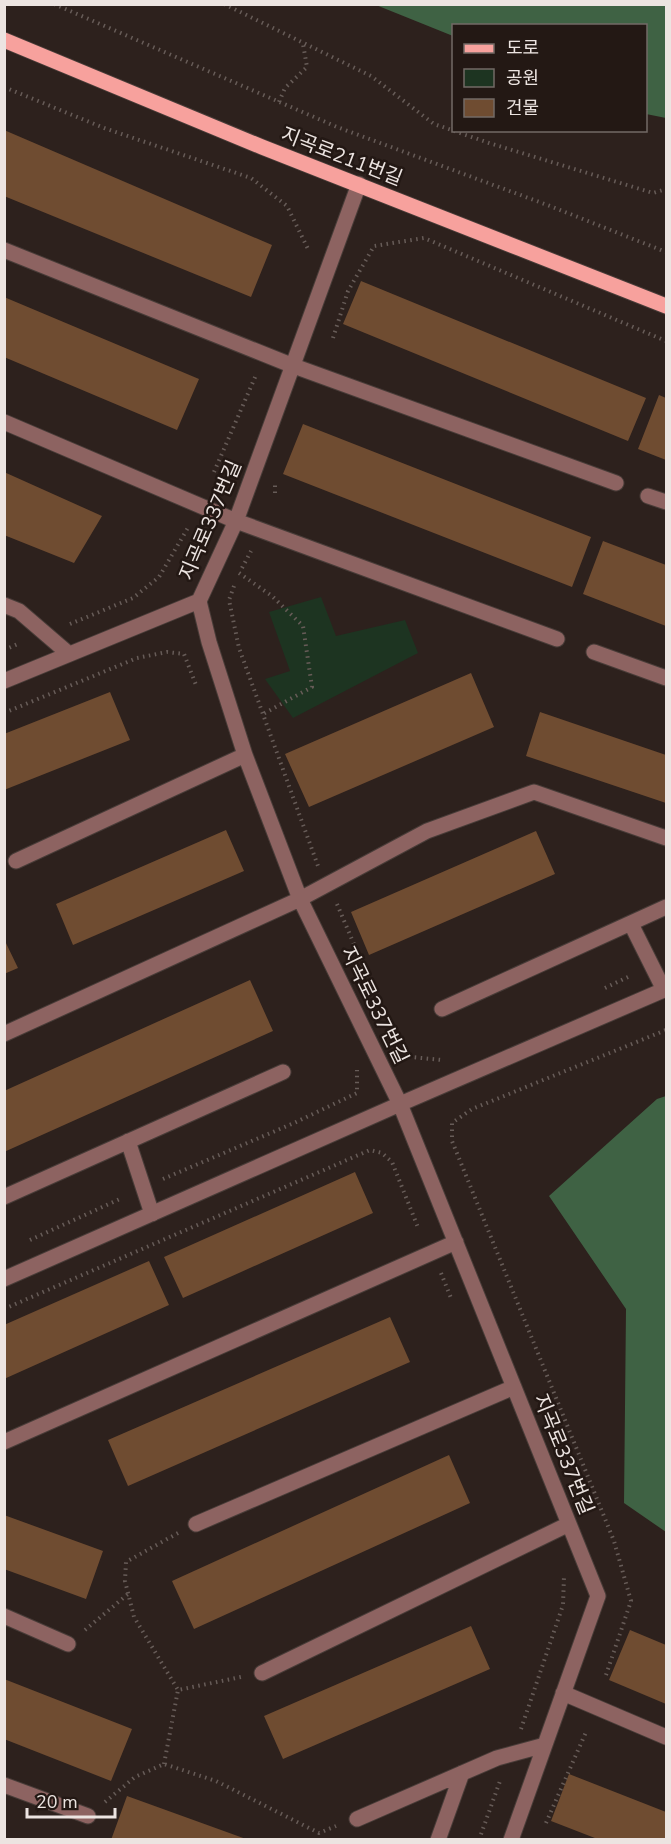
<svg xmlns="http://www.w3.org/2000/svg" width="671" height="1844" font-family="'Nunito Sans','Noto Sans KR',sans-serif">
<rect width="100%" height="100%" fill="#2d211d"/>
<path fill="#1d3421" d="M321,597L336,636L405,620L418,653L293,718L265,679L290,671L269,612Z"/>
<path fill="#3f6244" d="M376,5H666V118L646,114V26H454L453,36Z
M666,1096V1532L624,1503L626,1309L549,1196L657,1099Z"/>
<path fill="#6f4c31" d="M4,130L272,245L251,297L4,196Z
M361,281L646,398L628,441L343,324Z
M4,297L199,379L177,430L4,357Z
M659,395L666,398V460L638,449Z
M303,424L591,537L572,587L283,474Z
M4,472L102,516L74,563L4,535Z
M603,541L666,565V626L583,594Z
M471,673L494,727L309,807L285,754Z
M110,692L130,740L4,790V734Z
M540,712L666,755V803L526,756Z
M226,830L244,871L73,945L56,904Z
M536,831L555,874L369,955L351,912Z
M4,939L18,968L4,974Z
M250,980L273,1031L4,1152V1091Z
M355,1172L373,1213L183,1298L164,1257Z
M149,1261L169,1305L4,1379V1325Z
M390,1317L410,1362L128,1486L108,1440Z
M449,1455L470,1503L194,1629L172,1581Z
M4,1515L103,1551L86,1599L4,1569Z
M471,1626L490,1669L283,1759L264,1716Z
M630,1630L666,1645V1704L609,1680Z
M4,1679L132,1729L111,1781L4,1739Z
M569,1774L666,1812V1840H600L551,1821Z
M127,1796L246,1839L245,1840H111Z"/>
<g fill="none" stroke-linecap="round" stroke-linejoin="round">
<g stroke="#483c38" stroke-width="17">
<path id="minor" d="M359,184L236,521L199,601L209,642L245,755L300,899L400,1104L598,1596L511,1840
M4,250L291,365L616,483
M4,422L236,521L557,639
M648,496L666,502
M4,605L19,611L69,654
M594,652L666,678
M4,681L199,601
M16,861L245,755
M631,924L664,990
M442,1009L666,907
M4,1034L300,899L427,831L534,792L666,838
M128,1141L152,1214
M4,1197L283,1072
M4,1279L400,1104L666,989
M4,1442L456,1242
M196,1524L514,1387
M4,1616L68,1644
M262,1673L569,1524
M563,1693L666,1737
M4,1785L88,1816
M357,1819L497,1758L545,1745
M438,1840L462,1773"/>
</g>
<g stroke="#483c38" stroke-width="17">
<path id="major" d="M4,40L262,147L666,306"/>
</g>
<path stroke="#675c58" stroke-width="4" stroke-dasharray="1.5 4.5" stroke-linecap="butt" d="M54,4L337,127L550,206L666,252
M224,4L371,76L434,124L489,143L653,193L666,189
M4,87L104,128L251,178L287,206L309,251
M279,102L285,88L307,67L303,44
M333,338L348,291L374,246L424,238L666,341
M214,472L256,375
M275,493V484
M242,568L251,551
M239,573L272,596L303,626L312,687L263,714
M234,586L229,600L239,648L318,866
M70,624L133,598L159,577L189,526
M4,650L20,643
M4,713L137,658L167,652L184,654L196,685
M337,904L377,999L411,1057L442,1060
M605,988L630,976
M163,1179L294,1123L357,1093V1070
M30,1240L122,1198
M441,1273L451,1298
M4,1309L370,1150L382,1153L392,1162L419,1230
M178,1533L126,1562L125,1581L134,1617L178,1690
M85,1630L128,1594
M606,1675L631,1601L614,1541L452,1141V1123L472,1109L666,1030
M521,1729L563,1605L564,1576
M164,1764L178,1690L241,1677
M105,1802L135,1777L164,1764L216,1781L319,1833L336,1826
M546,1823L586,1732
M479,1840L500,1781"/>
<use href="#minor" stroke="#8d6361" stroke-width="15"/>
<use href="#major" stroke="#f7a19d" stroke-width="15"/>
</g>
<g text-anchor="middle" stroke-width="5" stroke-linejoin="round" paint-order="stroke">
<g font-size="20" fill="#ece4e1" stroke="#231814">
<text transform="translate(342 156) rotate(21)" y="7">지곡로211번길</text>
<text transform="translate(210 520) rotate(-67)" y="7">지곡로337번길</text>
<text transform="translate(375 1005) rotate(64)" y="7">지곡로337번길</text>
<text transform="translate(564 1454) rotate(68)" y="7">지곡로337번길</text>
</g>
</g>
<rect width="671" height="1844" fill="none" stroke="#ece4e1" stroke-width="12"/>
<rect x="452" y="24" width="195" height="108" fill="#231814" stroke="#736a66" stroke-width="1.5"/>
<rect x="464" y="44" width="30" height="9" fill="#f7a19d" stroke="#736a66" stroke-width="1.5"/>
<text x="506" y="54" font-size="18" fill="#ece4e1">도로</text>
<rect x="464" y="69" width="30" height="18" fill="#1d3421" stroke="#736a66" stroke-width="1.5"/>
<text x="506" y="84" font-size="18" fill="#ece4e1">공원</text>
<rect x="464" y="99" width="30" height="18" fill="#6f4c31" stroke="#736a66" stroke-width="1.5"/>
<text x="506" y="114" font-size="18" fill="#ece4e1">건물</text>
<path d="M27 1808v9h88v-9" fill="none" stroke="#ece4e1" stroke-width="3"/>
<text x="36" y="1808" font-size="18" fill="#ece4e1" stroke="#231814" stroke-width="4.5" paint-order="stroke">20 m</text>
</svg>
